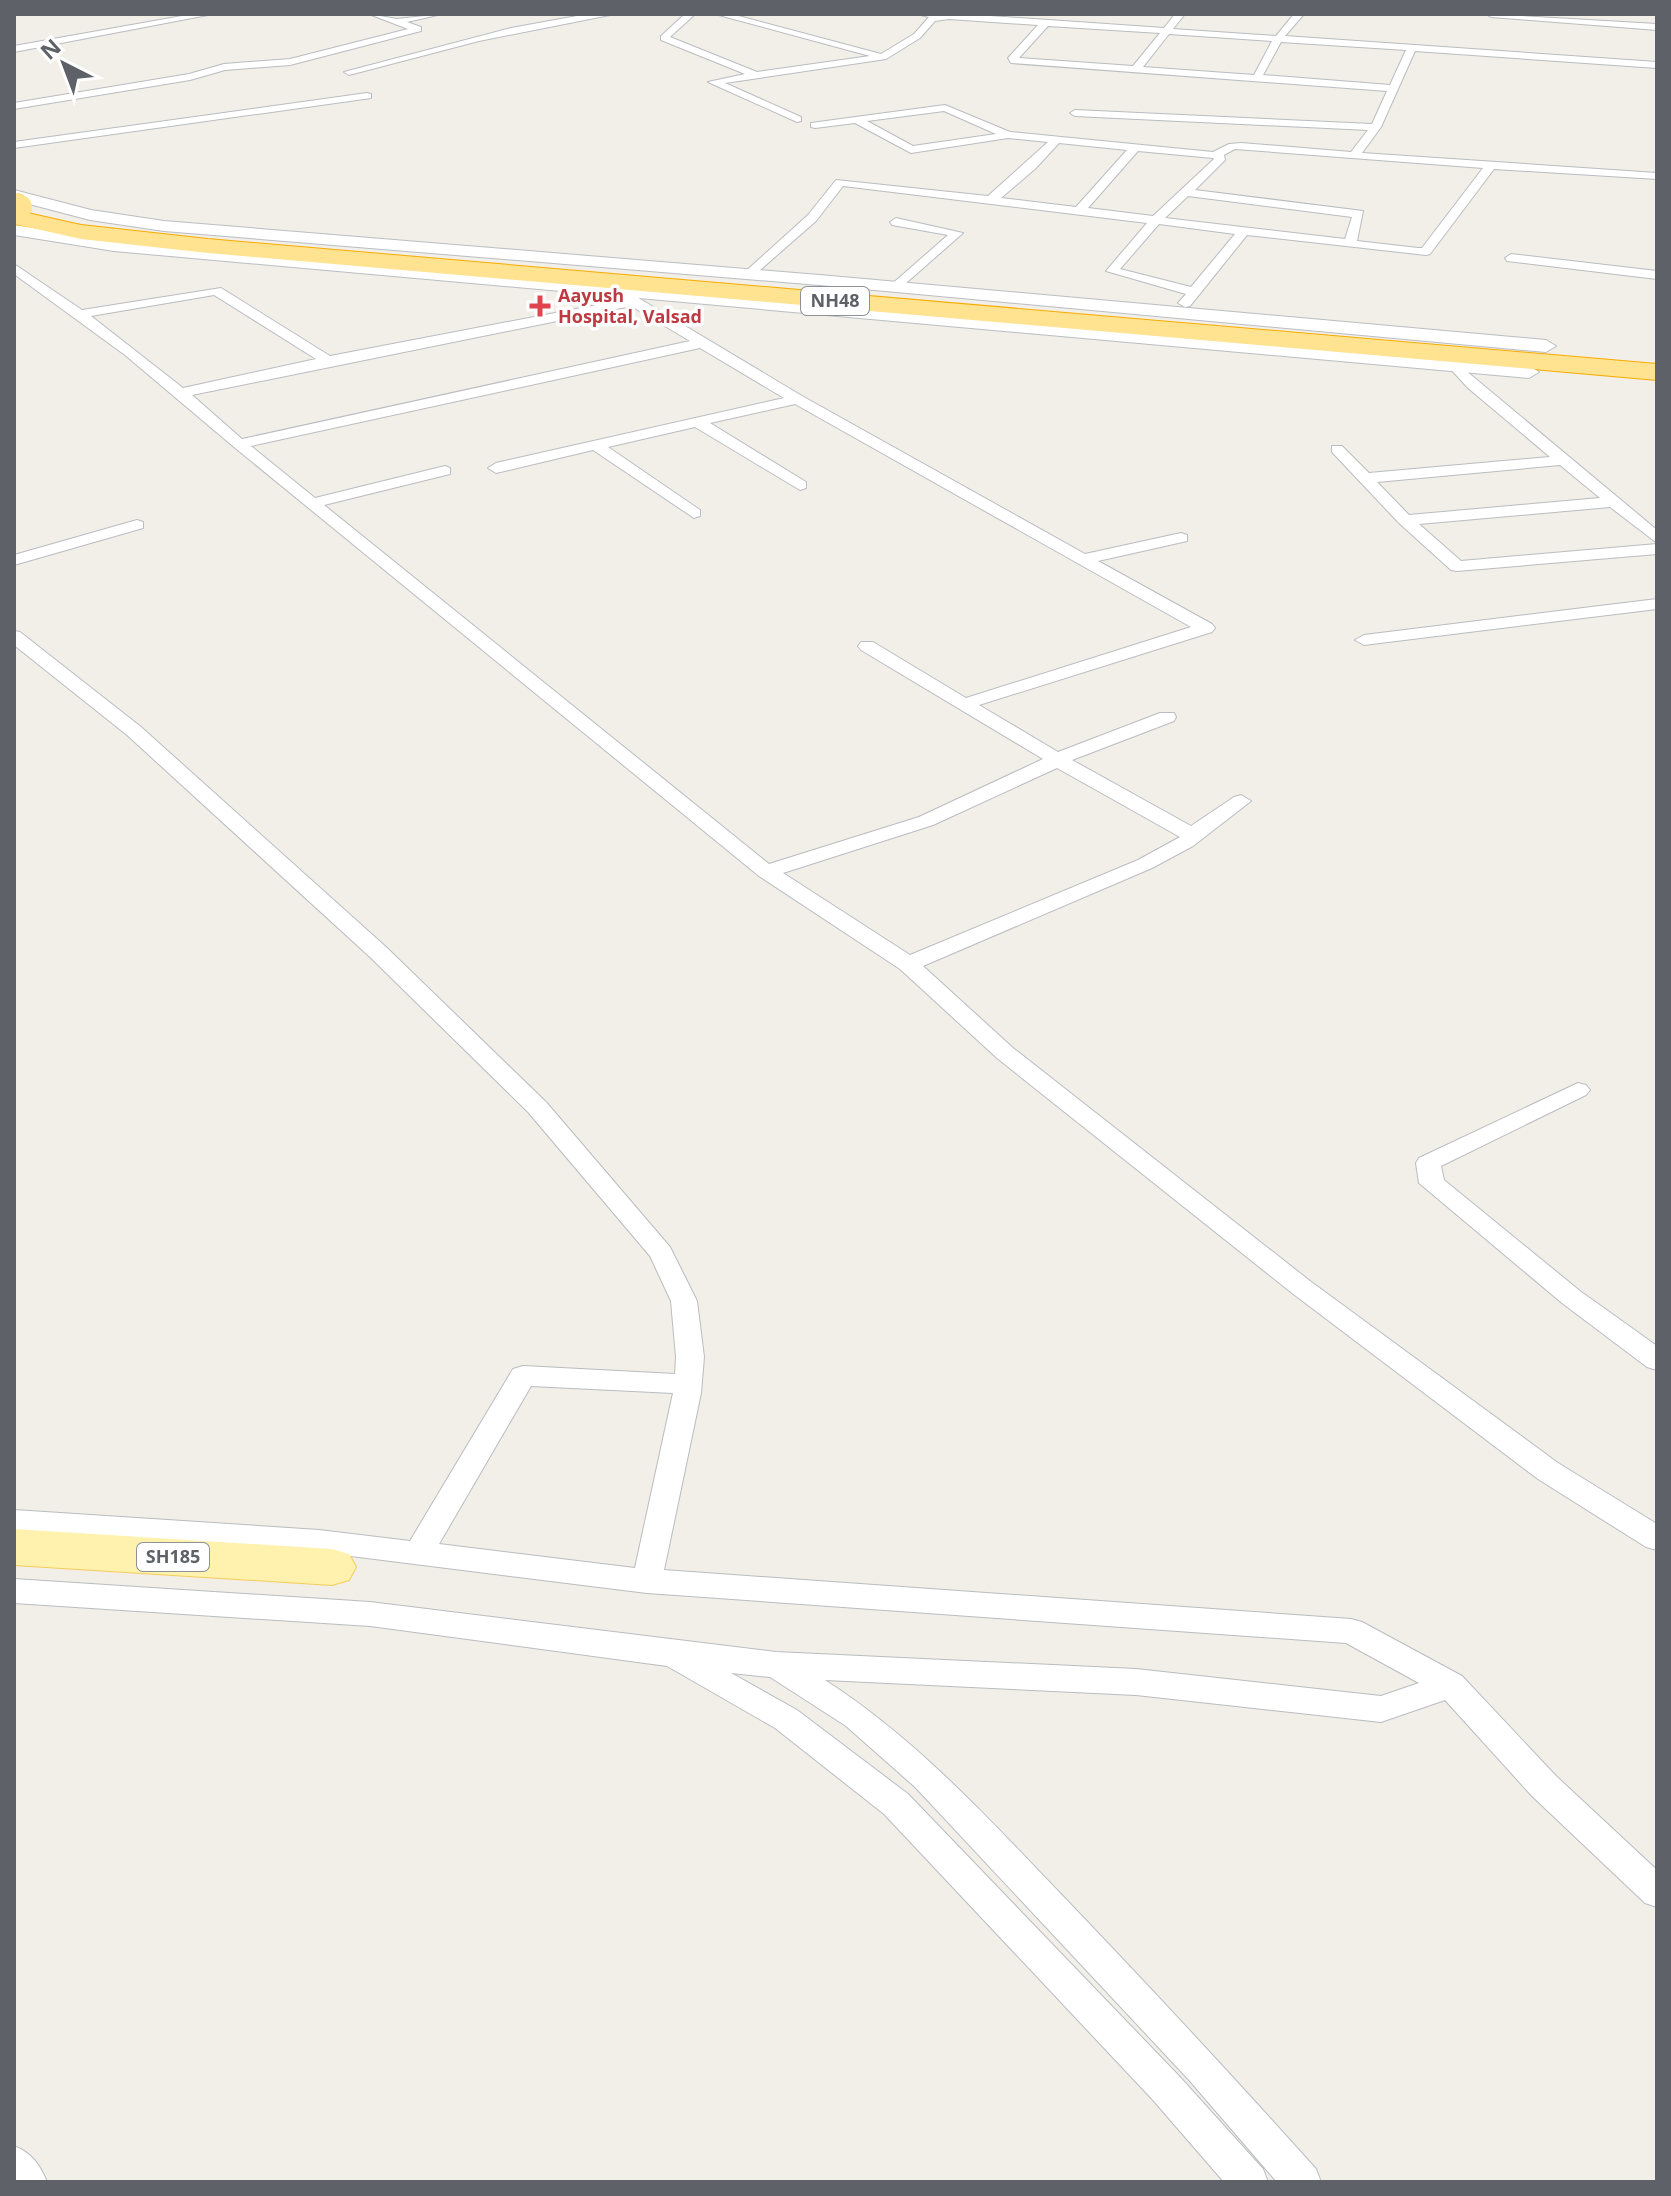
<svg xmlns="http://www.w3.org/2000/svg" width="1671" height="2196" font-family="'Open Sans',sans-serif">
<rect width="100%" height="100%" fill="#f1efe7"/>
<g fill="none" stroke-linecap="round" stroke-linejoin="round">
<g stroke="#b9bcc1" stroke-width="2">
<path id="street" d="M193,14H213L14,52V46Z
M369,14L397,19L442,14L407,22L421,27V31L290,65L225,70L190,80L14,109V103L189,74L224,64L290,59L408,29Z
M615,14L479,41L349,75L344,72L511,28L577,16Z
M685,14L693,16L670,37L757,72L870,56L715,14H731L881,54L914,34L929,17L917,14H962L1164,28L1175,14H1185L1173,29L1276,36L1294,14H1304L1285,36L1657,62V68L1415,51L1381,127L1362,153L1657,173V179L1494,169L1430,254L1426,255L1247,235L1190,306L1185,307L1178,303L1186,294L1106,271L1147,223L843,186L816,221L751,278L745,274L746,271L808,215L836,180L988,196L1048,142L1008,138L911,153L855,123L815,128L811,127V123L945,105L1010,132L1213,152L1229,144L1241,143L1351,152L1368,130L1075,116L1070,113L1075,110L1372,124L1387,91L1011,63L1008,58L1038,25L949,19L935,21L920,38L886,59L725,83L801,117V121L797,122L708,82L745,74L661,40V36ZM1048,26L1160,33L1133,66L1019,58ZM1169,34L1272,41L1254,75L1143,67ZM1281,42L1406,50L1390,85L1263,75ZM944,111L996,134L913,146L867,121ZM1059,143L1127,150L1076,207L1001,198L1036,168ZM1235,149L1483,168L1422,248H1418L1357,241L1363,211L1195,190L1225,160L1224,155ZM1138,151L1213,158L1214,159L1153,216L1088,208ZM1188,196L1352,217L1345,239L1165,218ZM1159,224L1235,234L1191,287L1120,269Z
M1486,14L1657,24V30L1491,17Z
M367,93L371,94V98L14,148V142Z
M896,218L963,233L897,291L891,287L892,284L948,235L892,225L890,222Z
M1511,254L1657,271V279L1507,261L1505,258Z
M14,264L82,310L221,288L330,356L623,300L614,291L620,287L802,396L1085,554L1181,533L1187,535V541L1098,561L1212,624L1215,628L1212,632L979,705L1058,752L1160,713H1174L1176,717L1174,721L1072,760L1191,826L1234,797L1241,795L1251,801L1193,846L1152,868L923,966L1013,1048L1310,1281L1558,1463L1657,1524V1550L1646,1547L1538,1479L1292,1293L997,1058L900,969L759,876L234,447L125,355L14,274ZM214,295L316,359L183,388L91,316ZM631,306L690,341L242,439L192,395ZM700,348L784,398L496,463L488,468L496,473L593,450L694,518L700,516V510L608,447L695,427L800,490L806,488V482L710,423L795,404L1191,627L966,698L873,642H861L858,646L861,650L1043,759L919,817L769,864L324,505L450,474V468L445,466L315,498L251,446ZM1057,768L1180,837L1138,860L910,955L783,873L933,825Z
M1453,360L1657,530V543L1610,507L1419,524L1461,561L1657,544V554L1457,571L1451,570L1399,523L1332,452V446H1342L1369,473L1550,457L1468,388L1446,364ZM1560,465L1600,498L1409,515L1377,482Z
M137,520L143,522V528L14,565V555Z
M1657,599V609L1364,645L1355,640L1364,635Z
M14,631L20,632L141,727L386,947L546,1102L670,1247L697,1301L704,1357L701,1393L664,1570L1351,1619L1362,1622L1462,1676L1556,1776L1657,1870V1907L1645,1903L1532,1796L1445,1700L1381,1722L1136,1695L825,1680C915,1738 985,1815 1059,1892C1146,1983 1232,2075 1316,2169L1321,2182H1277L1189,2080L915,1787L846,1726L770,1677L731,1673L797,1710L908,1794L1179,2076L1263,2169L1268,2182H1224L1153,2100L884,1814L775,1728L667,1666L370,1626L14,1603V1579L370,1602L776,1652L1136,1669L1381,1696L1419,1683L1346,1643L647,1593L319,1552L14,1532V1510L319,1530L410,1541L513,1369L523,1366L675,1374L676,1357L671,1301L650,1256L528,1112L370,957L127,735L14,645ZM531,1386L673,1393L635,1568L439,1544Z
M1578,1083L1586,1085L1590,1090L1586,1095L1441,1166L1444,1180L1580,1291L1657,1346V1370L1647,1367L1562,1303L1419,1183L1416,1163L1419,1158Z
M14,2146C32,2153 40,2165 47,2182H14Z"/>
</g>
<g stroke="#babdc3" stroke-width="2">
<path id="secondary" d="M14,190L91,210L164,221L831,276L1546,340L1556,346L1546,352L831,286L164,231L90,220L14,200Z
M14,225L114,241L1529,366L1539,372L1529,378L114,251L14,235Z"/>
</g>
<g stroke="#f7cc5a" stroke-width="2">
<path id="primary" d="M14,1529L332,1549L349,1554L356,1567L349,1580L332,1585L14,1565Z"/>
</g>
<g stroke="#f8ab00" stroke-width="2">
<path id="highway" d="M14,210L81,225L208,239L1657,364V380L208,253L81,239L14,224Z"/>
</g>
<use href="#street" fill="#fff" fill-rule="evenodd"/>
<use href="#secondary" fill="#fff" fill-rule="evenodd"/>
<use href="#primary" fill="#fff2ae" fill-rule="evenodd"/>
<use href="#highway" fill="#ffe390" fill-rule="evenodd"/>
<g stroke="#f8ab00" stroke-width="25" stroke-linecap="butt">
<path id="highway-bridge" d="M14,205L20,207"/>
</g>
<use href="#highway-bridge" stroke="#ffe390" stroke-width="24"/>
</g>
<path fill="#e0444e" stroke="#fff" stroke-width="3" d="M536 294h8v8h8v8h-8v8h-8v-8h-8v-8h8z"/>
<g text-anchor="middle" stroke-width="7" stroke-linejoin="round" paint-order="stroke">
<g font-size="18" font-weight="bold" fill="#be3a42" stroke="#fff" text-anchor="start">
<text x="558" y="302">Aayush<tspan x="558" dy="21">Hospital, Valsad</tspan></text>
</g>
<g fill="#fff" stroke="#8e9195" stroke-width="2">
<rect x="801" y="287" width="68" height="28" rx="6"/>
<rect x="137" y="1543" width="72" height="28" rx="6"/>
</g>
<g font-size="18" font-weight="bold" fill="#5e6268">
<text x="835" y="307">NH48</text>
<text x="173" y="1563">SH185</text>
</g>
</g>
<rect width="1671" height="2196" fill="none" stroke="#5e6268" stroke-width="32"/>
<g transform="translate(64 64) rotate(318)" stroke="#ffffff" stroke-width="6" paint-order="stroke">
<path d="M0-6L14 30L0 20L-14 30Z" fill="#5e6268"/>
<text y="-12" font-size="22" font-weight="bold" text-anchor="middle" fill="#5e6268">N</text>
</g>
</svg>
